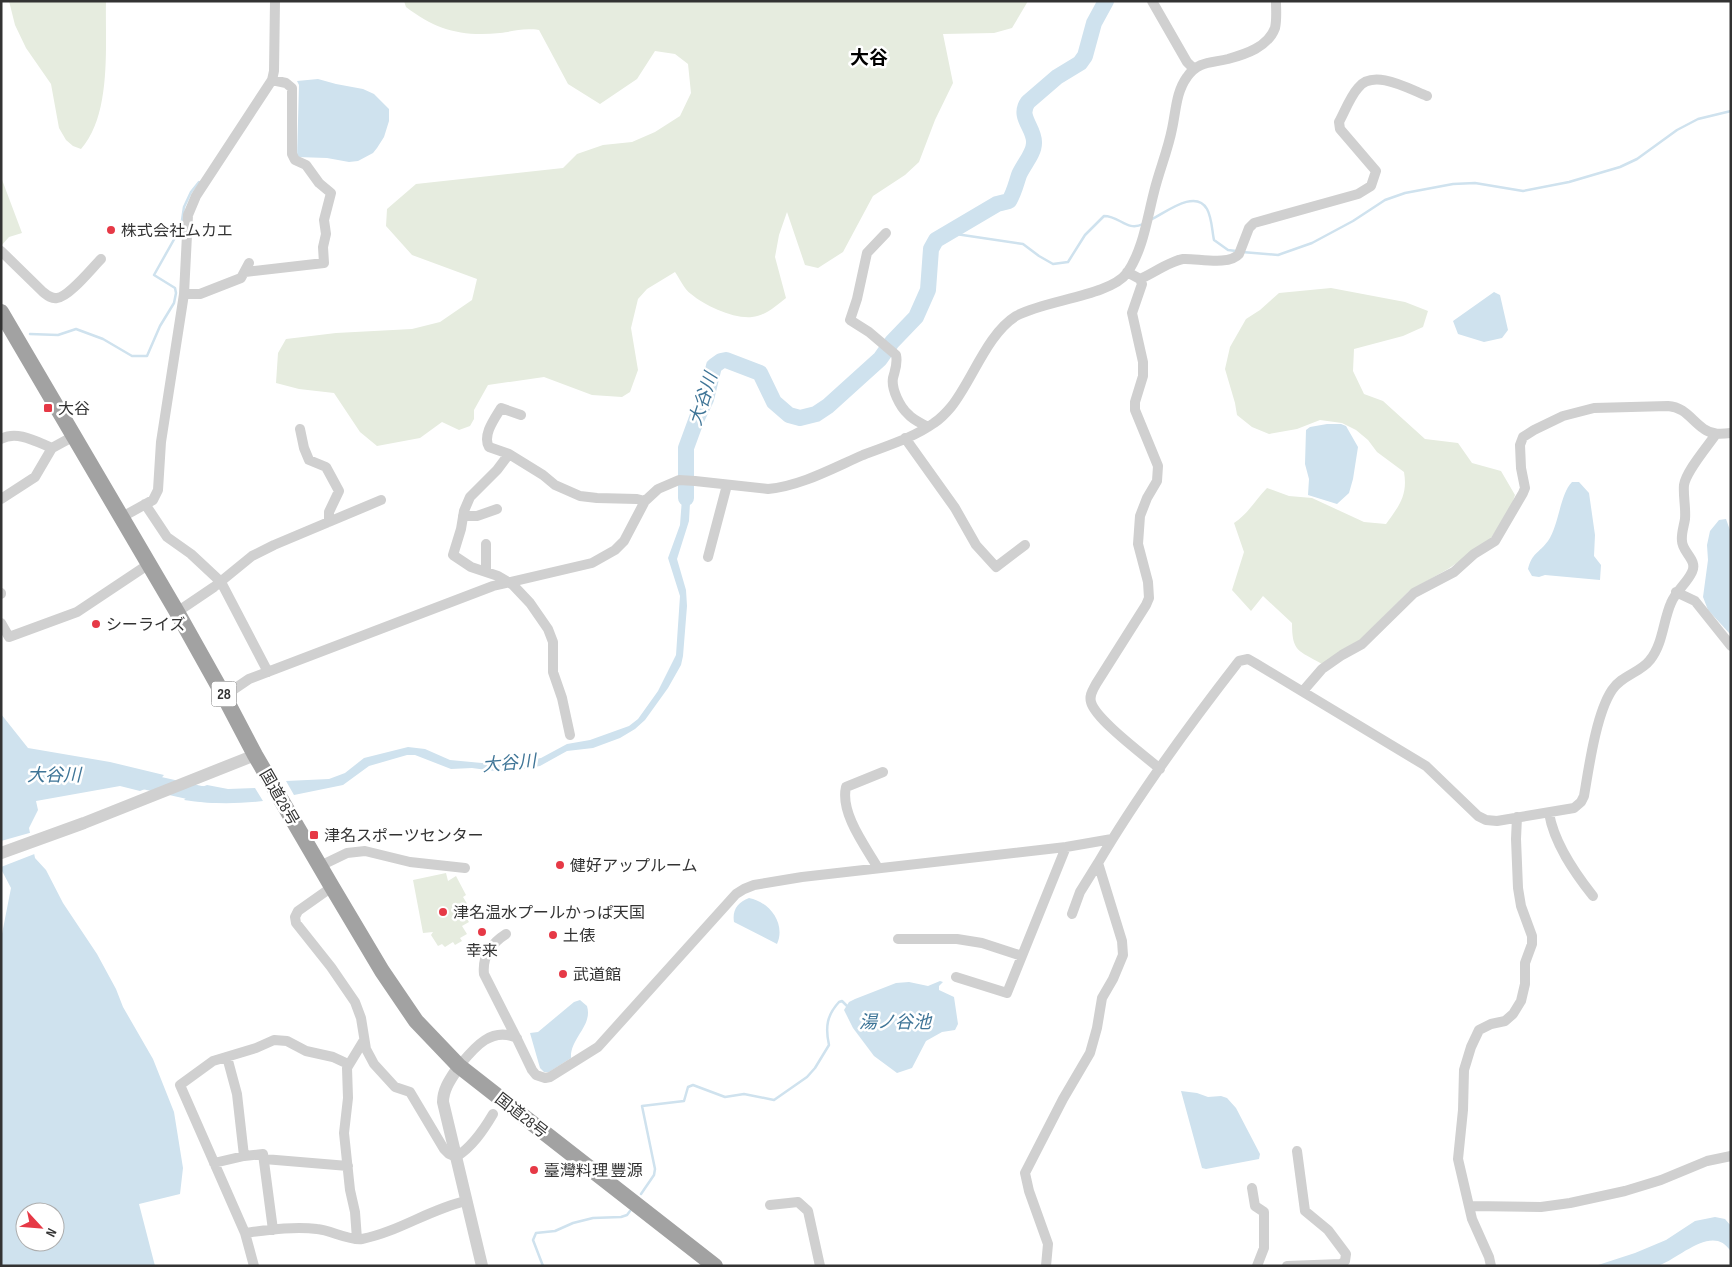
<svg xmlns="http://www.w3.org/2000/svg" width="1732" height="1267" font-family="'Sofia Sans Condensed','Noto Sans JP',sans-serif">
<rect width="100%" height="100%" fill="#fff"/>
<path fill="#e6ecdf" d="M9,1H106C105,45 112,114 81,149L73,146L66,140L59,128L51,84L26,48L15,25Z
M404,1H1028L1012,28L994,33L943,34L953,83L935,120L919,162L905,175L873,196L843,252L818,268L805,265L787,212L779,235L775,257L786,298C776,306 765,316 752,317C734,319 705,306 691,294C684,289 680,279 675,272L647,289L638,299L631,328L638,370L630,392L622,397L592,395L544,377L488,385L474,410V419L470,426L459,430L442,422L420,438L377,446L360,432L334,393L299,389L276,383L278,353L286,339L336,333L412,329L440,322L472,300L477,279L412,255L386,226L387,209L416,184L563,168L577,154L603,145L632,142L655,132L680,116L691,93L688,64L675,54L655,51L637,79L600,104L568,84L539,30C522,28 516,31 500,33C462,37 436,30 406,7Z
M1,177L22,233L9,237L1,246Z
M1331,288L1405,302L1428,311L1423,327L1403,336L1354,349L1353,371L1364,394L1383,401L1425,439L1458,443L1472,463L1501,471L1515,495L1510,510L1489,541L1448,569L1409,591L1358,642L1322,664C1298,650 1292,652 1292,623L1263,596L1251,611L1232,590L1244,552L1234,523C1248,514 1256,499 1267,488L1289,496L1312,498L1364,522L1386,524C1399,506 1408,495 1404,472L1377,452L1368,440L1356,430L1342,423L1320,420L1297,429L1269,434L1252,427L1237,415L1235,403L1225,369L1230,347L1246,319L1260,310L1279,293Z
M446,873L448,881L456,876L466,895L463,897L471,910L464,914L469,922L462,926L467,934L460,938L462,941L455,945L453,942L445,947L442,944L438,946L431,935L433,932L423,933L413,880Z"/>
<path fill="#cfe2ee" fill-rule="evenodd" d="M318,79L336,84L363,89L374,94L389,109V121L384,137L377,148L373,153L358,161L349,162L327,158L297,157L299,85L297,81Z
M1494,292L1500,295L1508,330L1502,338L1484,342L1458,334L1453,321Z
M1327,424H1341L1346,426L1358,447L1353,479L1349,493L1337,504L1308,495L1309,479L1305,464L1306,430L1310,427Z
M1572,482H1579L1589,493L1595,535L1594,556L1601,565L1600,580L1545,575L1539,577L1532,576L1528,569C1532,553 1539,553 1548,541C1559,525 1560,494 1572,482Z
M691,484L689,521L677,559L686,590L687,606L683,656L681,665L668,688L645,720L635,729L620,738L593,748L567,751L540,766L502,772L472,768L451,769L415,755H407L369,766L343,785L294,795L286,781L329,779L345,773L364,758L408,747L425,749L450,760L503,765L541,758L567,744L590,740L629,726L638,719L658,691L676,655L680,596L668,558L680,525L683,485Z
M1726,519L1731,533V635L1708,610L1703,597L1708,560L1707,545L1710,531L1719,520Z
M1,714L28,748L110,762L164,775L155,785L140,791L120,786L36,801L38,810L29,828L35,858L46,870L63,903L97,954L116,989L123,1007L153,1059L174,1112L183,1168L180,1194L139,1204L155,1266H1V939L11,888L1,869ZM25,1212H55V1242H25Z
M207,785L228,789L255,788L263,801C236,804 211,804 184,800L194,790Z
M749,898C770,902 786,924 777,944L734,922C732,910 738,902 749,898Z
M940,981L943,982L939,986V990L954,997L958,1024L955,1030L942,1032L926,1041L912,1068L897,1073L874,1056L853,1028L844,1010L849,1002L855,999L896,983L909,982L928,986Z
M580,1000L587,1006C593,1026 570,1038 571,1058L549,1072H544L540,1068L530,1033L538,1032L574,1002Z
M1181,1091L1197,1093L1208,1097L1221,1096L1227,1098L1236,1108L1260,1154L1259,1159L1206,1169L1202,1168Z
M1715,1217L1725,1219L1731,1226V1252C1714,1223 1681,1257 1660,1265C1651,1267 1607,1266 1595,1266L1635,1253L1666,1240L1695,1221Z"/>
<path fill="#fff" d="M33,832L37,853L1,867V841Z"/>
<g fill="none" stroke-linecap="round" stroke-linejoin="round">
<path stroke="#cfe2ee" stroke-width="2.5" d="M1150,220C1164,214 1195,188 1207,209C1212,218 1212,231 1214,240L1228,250L1236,251
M949,233L1023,244L1039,256L1053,264L1068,262L1085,235L1104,216C1120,216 1127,232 1143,224
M1242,252L1278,255L1312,243L1353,221L1385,200L1405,193L1453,184L1475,183L1523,191L1569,182L1620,167L1637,159L1677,130L1698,119L1731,111
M30,334L58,335L76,329L103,339L132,356H147L160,326L174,303L176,293L175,288L154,275L181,227L184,207L191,192L199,182
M641,1194L654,1175L655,1169L642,1106L684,1101L688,1087L693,1085L725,1097L744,1094L774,1100L807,1077L815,1068L829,1045C825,1027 827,1015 839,1002L842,1001L847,1006
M543,1266L533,1240L536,1233L555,1231L573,1223L593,1218L621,1217L627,1215L630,1211"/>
<path stroke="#cfe2ee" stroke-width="16" d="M686,498V448L697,418L706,399L714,366L721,361L726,360L760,373L774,402L789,415L800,418L816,414L828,406L880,359L892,342L916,317L928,290L931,249L936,240L997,204L1009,201C1014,193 1016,184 1019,175C1023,165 1034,154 1034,143C1035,128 1017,117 1028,102L1057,77L1080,63L1085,56L1094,23L1106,1
M134,779L201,794L213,795"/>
<path stroke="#d0d0d0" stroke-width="10" d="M1152,1L1187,62L1194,69
M886,233L867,253L857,299L850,320L869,332L896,355C898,364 895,370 893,378C891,389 900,407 908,414C913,420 921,423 928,427
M1,251L43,292C47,295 51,299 57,298C69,297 92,268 101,259
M245,272L324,263L323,247L326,234L324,220L331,193L319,183L306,165L295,160L292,154V88L286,83L272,80
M1127,272L1140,279L1142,284L1132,313L1143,362V376L1135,402V410L1158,466L1157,481L1147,498L1140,516L1138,544L1148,582L1149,598L1146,605L1096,684C1093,690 1089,695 1091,702C1095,719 1145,756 1160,769
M1140,279C1152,274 1170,261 1183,259C1197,258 1229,266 1239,254L1249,228L1254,223L1358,194L1371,186L1376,171L1340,129L1339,122C1345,111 1350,97 1358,88C1373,68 1409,89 1427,96
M184,294H200L241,278L249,263
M300,429L304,448L309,460L326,467L339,491L329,512V522
M905,438L955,508L976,545L996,567L1025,545
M1,439C17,430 37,442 52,448
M509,454L489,447C482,435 495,418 501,408L521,415
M1,499L35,477L52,448L74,436
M145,504L167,537L191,554L221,582L268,672
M463,516H477L497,509
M122,517L153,500L158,490L161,442L184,294L188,215L196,196L272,80L274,71L275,1
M708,557L727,485
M486,571V544
M1676,592L1695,601L1731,646
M1,593V594
M177,612L214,587L252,556L274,545L381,500
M1,623L9,637L77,612L149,564
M1303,691L1322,669L1342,655L1362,644L1414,593L1454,572L1474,554L1495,541L1523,493L1525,488L1521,468L1520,445L1523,437L1534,430L1563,416L1594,408L1668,406C1685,407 1691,420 1704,429C1712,435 1722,434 1731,433
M224,696L249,679L493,586L592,563L615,550L624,541L645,501L658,489L679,480L695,481L768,489C801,486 833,468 863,455C886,446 913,438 934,423C940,419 946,413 951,407C972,381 987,334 1016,316C1044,300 1110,296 1127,273C1143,250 1147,219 1154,192C1159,171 1168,150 1172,129C1176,111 1176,92 1187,77C1198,61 1211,63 1228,59C1246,54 1268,47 1275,28C1277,20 1276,10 1276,1
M570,735L562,698L553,672V642L548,629L530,603L513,585L498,576L471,567L453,555L461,529L464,511L470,497L497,470L509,454L543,475L555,485L580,496L597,498L637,499L645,501
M1549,813C1554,843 1574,872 1593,896
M320,866L347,853L365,851L410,862L465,868
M878,868C865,846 840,813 846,787L883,772
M332,887L298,911L295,917L296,923L331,967L355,1002L361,1018L366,1049L374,1064L395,1087L410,1092L444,1149L449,1154L456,1157C472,1147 483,1131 493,1114
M1072,914L1080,892L1098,863
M506,934C492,943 482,956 484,974L518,1041L532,1070L536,1075L545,1078L550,1077L598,1047L736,894L744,889L754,885L802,877L1066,847L1112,839
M898,939H957L982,943L1022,956
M956,977L1007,993L1066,847
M227,1057L237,1094L244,1156
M459,1066C474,1048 491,1026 517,1038
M264,1159L348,1166
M214,1163L244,1156L263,1154L273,1230
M1252,1188L1255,1206L1264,1212V1248L1257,1266
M770,1205L798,1202L808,1211L820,1266
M1470,1206L1541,1207L1570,1203L1625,1191L1661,1180L1707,1161L1731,1156
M245,1233C268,1230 294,1226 317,1229C330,1230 350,1241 362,1239C398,1232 430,1209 466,1201
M357,1239L355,1212L350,1190L344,1133L348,1098L347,1068L364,1040
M254,1266L245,1233L180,1085L213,1061L256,1048L274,1040L287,1041L306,1051L333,1057L348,1064
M1046,1266L1048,1244L1029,1191L1025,1173L1063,1099L1090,1053L1097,1028L1102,998L1113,979L1123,955L1122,941L1098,863C1138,795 1190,724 1239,661L1248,659L1255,663L1426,766L1478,816L1486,820L1497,821L1574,808L1581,802L1584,796C1589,767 1596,714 1612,690C1622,675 1640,673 1650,660C1663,644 1663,621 1671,603C1676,591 1687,583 1692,572C1698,560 1682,552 1682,541C1681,534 1684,526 1685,519C1686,507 1683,496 1684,485C1686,471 1708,446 1716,434
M1287,1266L1341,1264L1345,1261L1346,1254L1328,1230L1305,1211L1297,1151
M1491,1266L1489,1257L1472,1219L1458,1159L1463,1110L1464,1070L1471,1047L1479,1030L1491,1024L1505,1021L1513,1014L1521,1001L1525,984V963L1532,944V936L1521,906L1518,888L1516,839L1517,817"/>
<path stroke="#d0d0d0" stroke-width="12" d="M1,853L84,823L255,755
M459,1066C452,1077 443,1088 443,1102L482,1266"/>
<path stroke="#a2a2a2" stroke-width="16" d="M1,312L177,612L224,696L255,755L332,887L382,971L416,1021L459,1066L715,1266"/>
</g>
<g fill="#e63946" stroke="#fff" stroke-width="2">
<circle cx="111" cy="230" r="5"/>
<rect x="43" y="403" width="10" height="10" rx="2.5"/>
<circle cx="96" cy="624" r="5"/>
<rect x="309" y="830" width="10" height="10" rx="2.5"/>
<circle cx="560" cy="865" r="5"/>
<circle cx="443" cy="912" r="5"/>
<circle cx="482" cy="932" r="5"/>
<circle cx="553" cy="935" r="5"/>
<circle cx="563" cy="974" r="5"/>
<circle cx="534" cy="1170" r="5"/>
</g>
<g text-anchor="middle" stroke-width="5" stroke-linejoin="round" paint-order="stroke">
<rect fill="#fff" stroke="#707070" stroke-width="1" x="211.5" y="681.5" width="25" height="25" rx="4"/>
<g font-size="15" font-weight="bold" fill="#333">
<text x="224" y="699">28</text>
</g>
<g font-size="16" fill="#333" stroke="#fff" text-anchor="start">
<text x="121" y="236">株式会社ムカエ</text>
<text x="58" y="414">大谷</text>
<text x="106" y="630">シーライズ</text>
<text x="324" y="841">津名スポーツセンター</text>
<text x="570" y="871">健好アップルーム</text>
<text x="453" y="918">津名温水プールかっぱ天国</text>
<text x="563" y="941">土俵</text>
<text x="482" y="956" text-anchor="middle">幸来</text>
<text x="573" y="980">武道館</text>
<text x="544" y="1176">臺灣料理 豐源</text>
</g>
<g font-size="16" fill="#333" stroke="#fff">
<text transform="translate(280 797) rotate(60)" y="6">国道28号</text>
<text transform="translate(522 1115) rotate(38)" y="6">国道28号</text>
</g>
<g font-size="18" font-style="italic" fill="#3f7597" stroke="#fff">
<text transform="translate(703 399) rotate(-72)" y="6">大谷川</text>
<text transform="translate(509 763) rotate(-5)" y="6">大谷川</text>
<text x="54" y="781">大谷川</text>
<text x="895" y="1028">湯ノ谷池</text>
</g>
<g font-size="19" font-weight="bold" fill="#000" stroke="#fff">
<text x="869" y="64">大谷</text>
</g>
</g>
<rect width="1732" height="1267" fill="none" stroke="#333333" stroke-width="5"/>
<g transform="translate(40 1227) rotate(116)"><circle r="24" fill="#ffffff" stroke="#adadad"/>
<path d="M0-4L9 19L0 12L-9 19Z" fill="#e63946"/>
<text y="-8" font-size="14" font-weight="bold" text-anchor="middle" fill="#333333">N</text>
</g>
</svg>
